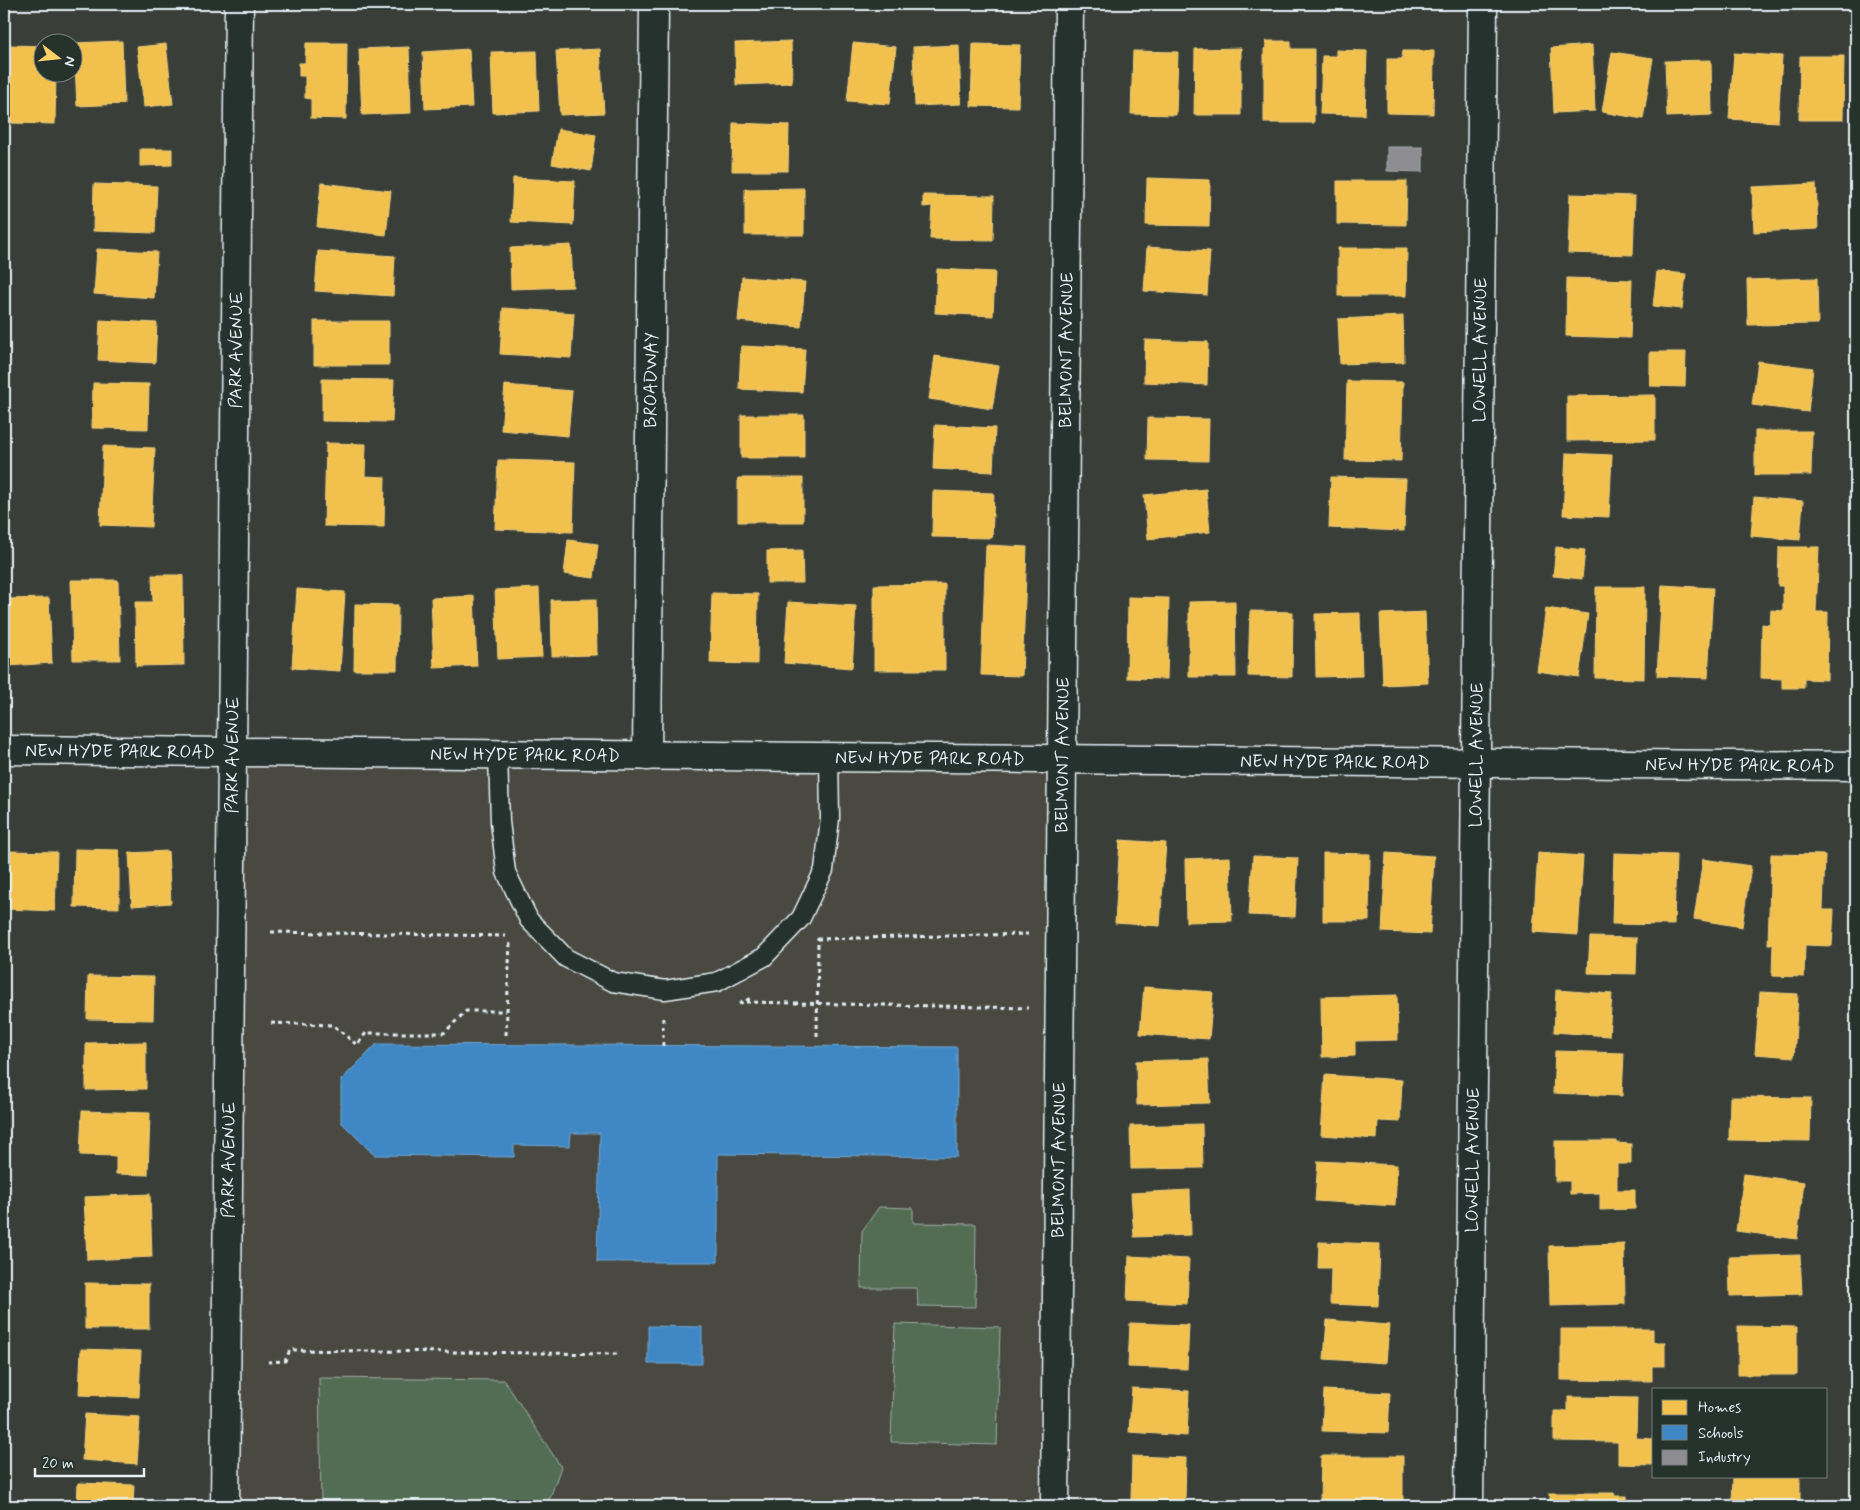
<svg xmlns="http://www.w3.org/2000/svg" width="1860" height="1510" font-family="Mynerve,sans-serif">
<rect width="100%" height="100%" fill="#393f38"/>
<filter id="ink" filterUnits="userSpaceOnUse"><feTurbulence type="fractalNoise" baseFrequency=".02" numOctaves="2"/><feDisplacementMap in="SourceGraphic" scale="10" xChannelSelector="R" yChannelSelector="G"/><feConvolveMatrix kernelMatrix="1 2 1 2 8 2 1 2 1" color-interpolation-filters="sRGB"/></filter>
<g filter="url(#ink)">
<path fill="#494a43" d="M243,752L1061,761L1051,1506H233Z"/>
<path fill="#536d54" stroke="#9eafa6" d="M879,1207L913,1208V1223L976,1224L975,1307L918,1306L917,1288H861L862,1231Z
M895,1324L1000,1327L997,1445L891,1442Z
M319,1378L504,1380L561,1467L547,1506H321Z"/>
<path fill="#f2c14e" stroke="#efcf81" d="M122,41L124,104L77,106L74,43Z
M791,41L792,83L736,85L735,43Z
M1266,41H1291V49H1314V123H1264V49L1266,48Z
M306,43H347L346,119L311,118V99L305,98V76H299V63H305Z
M853,43L896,47L890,104L847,101Z
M166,44L173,104L144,107L137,47Z
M973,44L1020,45L1018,107L971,106Z
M11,45L42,46V72H56L55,124L10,123Z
M959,45L961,104L915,106L913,47Z
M1592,45L1595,111L1554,113L1551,48Z
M409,47L411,113L362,115L359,49Z
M1241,48V115H1194L1195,49Z
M469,49L472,107L425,109L423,52Z
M600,49L604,113L560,115L556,51Z
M1336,50L1367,51L1365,115L1320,114L1322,56H1336Z
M537,51L539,111L493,113L491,52Z
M1133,51L1178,52L1176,115L1131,114Z
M1403,51H1434L1433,114L1387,113V59H1402Z
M1612,52L1653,58L1643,119L1602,112Z
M1734,53L1782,56L1778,122L1729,119Z
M1800,56H1844L1843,120H1799Z
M1711,60L1712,115L1667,117L1665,61Z
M733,123L789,125L788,171H732Z
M558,129L596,135L591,171L552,164Z
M140,149H172V165L140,166Z
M513,178L575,181L573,225L511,222Z
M1147,178L1210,180L1209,226L1146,225Z
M1337,181H1407L1406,225L1337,224Z
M321,183L391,191L386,235L317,227Z
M94,184L157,186L155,233L93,231Z
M1816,184L1818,229L1754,232L1752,187Z
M804,188V235H745V189Z
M1570,194L1635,196L1633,255L1568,253Z
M923,195L994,196L993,240L930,239L932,206L923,207Z
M571,245L573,287L511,289L510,248Z
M1147,247L1210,251L1207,295L1144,291Z
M1338,248H1407L1406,296H1338Z
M97,249L157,252L154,298L94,294Z
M318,251L395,256L393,296L315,291Z
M937,269L995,272L993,316L935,313Z
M1657,271L1686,274L1682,309L1653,306Z
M742,277L805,282L801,327L738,321Z
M1567,278L1632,280L1630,338L1566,336Z
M1817,278L1818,324L1748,325L1747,280Z
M503,308L574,313L571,358L500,354Z
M1403,316L1404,362L1340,364L1338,319Z
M100,320L157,323L155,363L98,360Z
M314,321H389V365H314Z
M1145,340L1208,342L1207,385L1144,382Z
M741,346L805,349L802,392L739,389Z
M1650,352H1686L1685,387L1650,386Z
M935,356L999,366L992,409L929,399Z
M1758,361L1813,368L1808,412L1752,405Z
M322,379L394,380L392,422L322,421Z
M1347,381L1403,382L1401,461L1345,460Z
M93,383L149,384L148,429L92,428Z
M505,385L572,391L568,436L501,430Z
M1655,395V440L1567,441V396Z
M741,415H804V458H741Z
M1148,418L1209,419L1208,461L1147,460Z
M935,425L995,428L993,472L933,469Z
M1755,431H1812L1811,475H1755Z
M326,443L366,444L365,476L385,477L384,527L324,526Z
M103,446L155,448L151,527L100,525Z
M1566,453L1612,455L1609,517L1563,515Z
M498,460L575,462L573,532L495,529Z
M1331,477L1406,479L1404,531L1329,528Z
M738,478H803V522H738Z
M1206,489L1210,532L1148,539L1144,495Z
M933,491L994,493L992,538L932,537Z
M1754,497L1803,501L1800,540L1751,536Z
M568,540L598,544L594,578L564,574Z
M986,545L1027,547L1022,676L981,675Z
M1556,547L1585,550L1582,579L1553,576Z
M1779,547H1819L1816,612H1828L1827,680L1804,679V688H1782V679L1761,678L1762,624L1770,625L1771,610L1783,611V586H1778Z
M802,550L803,583H767V551Z
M152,575H183L184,665L136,666L135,602H153Z
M71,580H118L120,660H73Z
M945,584V670H874V585Z
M1662,585L1713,588L1708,678L1657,676Z
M1596,587H1645L1644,679L1595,678Z
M539,588L542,657L498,659L495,590Z
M297,589L345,592L340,671L292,668Z
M712,593L758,594L757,664L710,663Z
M474,596L477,666L434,668L431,598Z
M1128,597L1169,598L1167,679L1127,678Z
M49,598L52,663L8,666L5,599Z
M596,599L597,655L552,656L551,600Z
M1235,601L1236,677H1189V602Z
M788,602L856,606L852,668L784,663Z
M355,604L398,605L397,670H354Z
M1546,608L1588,614L1579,677L1537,671Z
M1250,611L1293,612L1292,677L1248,676Z
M1425,612L1428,683L1383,685L1380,614Z
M1360,613L1362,676L1316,677L1315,614Z
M1120,840L1166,843L1160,926L1115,923Z
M75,849L119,850V908L74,907Z
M8,851L57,852L55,911L6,909Z
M168,851L171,903L132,906L129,853Z
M1323,853L1370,854L1369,921H1323Z
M1386,853L1434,856L1430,934L1382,932Z
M1538,853L1583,856L1578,935L1533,932Z
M1614,853L1676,855L1674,925L1612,924Z
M1771,854L1825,855L1823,910H1834L1832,946L1805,945L1804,977L1772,976L1773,944H1768Z
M1253,856L1298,858L1295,917L1249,915Z
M1230,857L1232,921L1186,922L1185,859Z
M1703,859L1751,866L1742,927L1694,919Z
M1590,937L1637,938L1636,974L1588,973Z
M88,976L154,977L153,1020L87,1019Z
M1144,987L1213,992L1209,1039L1140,1034Z
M1556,990L1612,994L1609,1036L1554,1032Z
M1760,992L1798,994L1794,1057L1755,1054Z
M1397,995L1398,1040L1355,1041V1056L1322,1057L1321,997Z
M146,1042V1089L86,1090V1043Z
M1555,1051L1624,1053L1622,1096L1553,1093Z
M1208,1059L1210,1103L1137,1105L1136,1061Z
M1325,1075L1402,1080L1400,1122L1378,1121L1377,1139L1321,1135Z
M1730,1097L1811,1098L1810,1141L1729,1140Z
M82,1111L150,1113L148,1175L116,1174V1156L80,1155Z
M1202,1124L1203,1168L1131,1169L1130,1126Z
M1555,1141H1617V1143L1631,1144V1164H1617V1190H1635V1209L1600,1210V1193L1570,1194V1181H1555Z
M1318,1161L1397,1165L1395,1206L1315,1201Z
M1744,1174L1804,1182L1797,1239L1736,1231Z
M1190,1190L1191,1235L1134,1237L1131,1193Z
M150,1194L152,1257L87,1260L84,1197Z
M1319,1242L1380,1244L1378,1306L1330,1304L1331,1268H1318Z
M1624,1244L1625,1304L1550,1306L1549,1246Z
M1800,1255L1802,1294L1730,1296L1729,1257Z
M1129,1256L1189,1259L1187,1304L1127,1301Z
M85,1283L149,1284V1329H85Z
M1327,1320L1389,1325L1386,1363L1324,1359Z
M1130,1323L1189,1325L1187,1369L1128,1367Z
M1738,1326L1797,1327V1375H1738Z
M1561,1329H1653V1342H1665V1366H1652V1381L1561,1380Z
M81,1349L141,1351L139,1397L79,1395Z
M1132,1388L1189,1391L1187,1436L1129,1432Z
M1324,1390L1390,1393L1388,1433L1322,1431Z
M1568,1397L1637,1398L1636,1438L1653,1439L1652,1465L1618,1464V1442L1554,1441V1411H1568Z
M85,1414L140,1417L137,1464L82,1460Z
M1132,1456L1186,1458L1185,1502L1131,1500Z
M1321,1456H1403V1504H1320Z
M1733,1476H1800V1506H1732Z
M78,1483L134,1485L133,1506H77Z
M1550,1493H1614L1615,1496H1627L1628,1506H1550Z"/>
<path fill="#3f88c5" stroke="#72a8d4" d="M377,1044L957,1047V1157L718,1154V1262H597L600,1133H571L570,1146L514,1145V1157L374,1155L341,1122V1080Z
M648,1326L702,1327V1364H648Z"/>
<path fill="#8d8d92" stroke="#a8abb1" d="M1387,147H1423V172L1387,171Z"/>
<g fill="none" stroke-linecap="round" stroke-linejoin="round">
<g stroke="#e8f1f8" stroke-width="21">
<path id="service" d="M498,754L500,822L506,872L529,920L566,958L613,982L665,990L717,982L764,957L801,918L824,870L830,818L829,758"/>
</g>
<g stroke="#e8f1f8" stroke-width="31">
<g id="minor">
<path id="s1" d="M647,756L654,4"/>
<path id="s2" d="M225,1506L239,4"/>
<path id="s3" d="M1055,1506L1069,4"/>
<path id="s4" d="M1469,1506L1483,4"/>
</g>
</g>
<g stroke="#e8f1f8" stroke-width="31">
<g id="secondary">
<path id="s5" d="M4,750L1856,766"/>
</g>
</g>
<path stroke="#e8f1f8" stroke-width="3" stroke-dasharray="4 4" stroke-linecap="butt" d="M271,932L506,936
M746,1002L1028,1008
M739,1004L753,997
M271,1023L333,1025L357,1045L366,1033H444L466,1011H506
M506,1035L510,941
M817,1036L818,939L1028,934
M663,1046V1018
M268,1362L285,1361L290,1350L619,1354"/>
<use href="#service" stroke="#26332d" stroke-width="18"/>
<use href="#minor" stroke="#26332d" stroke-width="28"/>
<use href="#secondary" stroke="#26332d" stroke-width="28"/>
</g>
</g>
<g text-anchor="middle" stroke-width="5" stroke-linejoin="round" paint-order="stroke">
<g font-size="18" fill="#e8f1f8" stroke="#26332d">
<text dy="6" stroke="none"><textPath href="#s2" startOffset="1156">PARK AVENUE</textPath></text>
<text dy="6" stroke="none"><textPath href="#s3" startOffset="1156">BELMONT AVENUE</textPath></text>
<text dy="6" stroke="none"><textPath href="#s4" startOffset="1156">LOWELL AVENUE</textPath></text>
<text dy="6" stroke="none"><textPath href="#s1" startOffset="376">BROADWAY</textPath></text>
<text dy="6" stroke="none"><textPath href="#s5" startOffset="116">NEW HYDE PARK ROAD</textPath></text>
<text dy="6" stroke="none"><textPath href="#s5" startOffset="521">NEW HYDE PARK ROAD</textPath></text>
<text dy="6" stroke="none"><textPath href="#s2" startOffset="751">PARK AVENUE</textPath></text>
<text dy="6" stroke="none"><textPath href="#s3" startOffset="751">BELMONT AVENUE</textPath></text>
<text dy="6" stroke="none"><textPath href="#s4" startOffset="751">LOWELL AVENUE</textPath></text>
<text dy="6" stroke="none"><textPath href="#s5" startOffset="926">NEW HYDE PARK ROAD</textPath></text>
<text dy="6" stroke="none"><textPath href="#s5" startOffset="1331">NEW HYDE PARK ROAD</textPath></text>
<text dy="6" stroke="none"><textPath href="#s5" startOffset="1736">NEW HYDE PARK ROAD</textPath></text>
<text dy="6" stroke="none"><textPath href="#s2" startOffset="346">PARK AVENUE</textPath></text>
<text dy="6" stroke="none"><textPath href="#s3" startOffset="346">BELMONT AVENUE</textPath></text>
<text dy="6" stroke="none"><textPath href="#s4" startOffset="346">LOWELL AVENUE</textPath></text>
</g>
</g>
<rect width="1860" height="1510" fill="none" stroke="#26332d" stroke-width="20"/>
<rect x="10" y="10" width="1840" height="1490" fill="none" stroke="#e8f1f8" stroke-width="2" filter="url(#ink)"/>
<rect x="1652" y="1388" width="175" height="90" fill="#26332d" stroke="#747f7e"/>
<rect x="1662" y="1400" width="25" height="15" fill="#f2c14e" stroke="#747f7e"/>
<text x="1698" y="1412" font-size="15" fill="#e8f1f8">Homes</text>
<rect x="1662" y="1425" width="25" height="15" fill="#3f88c5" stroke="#747f7e"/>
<text x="1698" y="1438" font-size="15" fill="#e8f1f8">Schools</text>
<rect x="1662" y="1450" width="25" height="15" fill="#8d8d92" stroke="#747f7e"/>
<text x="1698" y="1462" font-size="15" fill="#e8f1f8">Industry</text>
<g transform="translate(58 58) rotate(106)"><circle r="24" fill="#26332d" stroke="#747f7e"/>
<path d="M0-4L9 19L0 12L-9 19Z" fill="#ffd166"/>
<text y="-8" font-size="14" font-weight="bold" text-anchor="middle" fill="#e8f1f8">N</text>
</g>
<path d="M35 1468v8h109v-8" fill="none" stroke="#e8f1f8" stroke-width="2.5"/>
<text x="42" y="1468" font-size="15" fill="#e8f1f8" stroke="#26332d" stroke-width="4" paint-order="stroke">20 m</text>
</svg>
